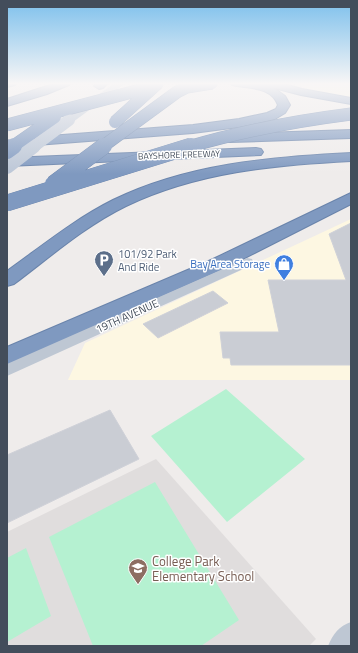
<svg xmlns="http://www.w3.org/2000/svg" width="358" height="653" font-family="'Titillium Web',sans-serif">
<rect width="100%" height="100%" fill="#efeceb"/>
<path fill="#fdf7e2" d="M293,83H351V97L312,90Z
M351,219V380H68L85,343Z"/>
<path fill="#e0dddd" d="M156,459L316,639L309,646H7V532Z"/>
<path fill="#b5f1d1" d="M226,389L305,459L227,522L151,436Z
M155,482L239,620L201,646H93L49,537Z
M26,548L51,616L7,642V558Z"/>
<path fill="#cacdd4" stroke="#cfd1d8" d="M351,223V365H231L230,358H223L220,332H279L268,280H346L329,234Z
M213,291L228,303L158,338L143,324Z
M110,410L139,459L7,523V455Z"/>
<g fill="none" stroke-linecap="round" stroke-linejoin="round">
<g stroke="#6a84ab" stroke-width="2">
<path id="highway" d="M7,83H16L15,85L7,87Z
M56,83H70L69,85L47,94L7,106V99Z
M96,83H108L103,88L99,89L94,86Z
M231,83H259L266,85L265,83H281L302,89L351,98V104L301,95L274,88L285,96L290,105L285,113L275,119L239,127L193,133L23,146L18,145L16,142L18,139L23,138L193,125L239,119L267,113L276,109L278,105C271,86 249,89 232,85Z
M351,130V138L230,142L225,141L223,138L225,135L230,134Z
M256,148L261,149L263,152L261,155L7,166V158Z
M351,153V161C274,165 197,172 126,206C85,226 50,257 14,284L7,286V271C42,246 75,219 113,200C187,164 270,157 351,153Z
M351,193V204L225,268L7,364V347L211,260Z"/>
</g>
<path fill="#bec7d3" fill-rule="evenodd" d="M247,258L252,259L253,262L252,265L7,376V363Z
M351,622V646H328C333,634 339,626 351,622Z"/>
<path fill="#bcc7d7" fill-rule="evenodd" d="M115,83H126L73,122H65L63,120L65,118Z"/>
<use href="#highway" fill="#7f99c0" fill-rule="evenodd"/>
<g stroke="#6a84ab" stroke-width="13" stroke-linecap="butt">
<path id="highway-bridge-far1" d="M115,122L158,83
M7,125L151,87
M12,147L55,117
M102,147L177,92L187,87L212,83
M188,147C242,131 296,121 351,114"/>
</g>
<g stroke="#6a84ab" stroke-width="17" stroke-linecap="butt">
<path id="highway-bridge" d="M7,151L14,146
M53,184L104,146
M7,203L191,146"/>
</g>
<path stroke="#bcc7d7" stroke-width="12" d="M33,147L69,120"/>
<path stroke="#bcc7d7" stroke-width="14" d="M7,167L34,146"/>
<use href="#highway-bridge-far1" stroke="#7f99c0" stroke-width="12"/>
<use href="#highway-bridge" stroke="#7f99c0" stroke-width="16"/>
</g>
<linearGradient id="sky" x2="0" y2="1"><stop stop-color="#7dc0ec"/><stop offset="0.48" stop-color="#f8f6f6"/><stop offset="1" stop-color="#f8f6f6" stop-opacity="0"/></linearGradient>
<rect width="358" height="174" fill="url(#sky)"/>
<defs>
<g id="parking-pin" transform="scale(1)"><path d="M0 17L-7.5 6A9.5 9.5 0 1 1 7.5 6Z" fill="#5c6f8a" stroke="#fff"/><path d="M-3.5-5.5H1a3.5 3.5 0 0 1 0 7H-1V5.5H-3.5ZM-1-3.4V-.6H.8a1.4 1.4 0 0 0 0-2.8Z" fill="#fff"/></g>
<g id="shop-pin" transform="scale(1)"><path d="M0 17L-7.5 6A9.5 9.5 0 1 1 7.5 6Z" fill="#3f7fe0" stroke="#fff"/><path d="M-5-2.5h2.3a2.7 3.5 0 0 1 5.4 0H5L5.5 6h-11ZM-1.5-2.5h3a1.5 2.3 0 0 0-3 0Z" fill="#fff"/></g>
<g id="school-pin" transform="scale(1)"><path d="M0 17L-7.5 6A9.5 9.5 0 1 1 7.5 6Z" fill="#8d6e63" stroke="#fff"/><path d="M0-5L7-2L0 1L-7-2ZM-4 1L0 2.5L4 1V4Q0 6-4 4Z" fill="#fff"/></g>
</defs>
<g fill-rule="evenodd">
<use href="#parking-pin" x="104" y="260"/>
<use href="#shop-pin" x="284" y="264"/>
<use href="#school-pin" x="138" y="568"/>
</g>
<g text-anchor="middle" stroke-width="3" stroke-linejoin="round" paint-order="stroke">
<g font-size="9" fill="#434d5b" stroke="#fff">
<text transform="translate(179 155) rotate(-2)" y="3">BAYSHORE FREEWAY</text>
</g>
<g font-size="11" fill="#4e5e75" stroke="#fff" text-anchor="start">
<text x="118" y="258">101/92 Park<tspan x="118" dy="13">And Ride</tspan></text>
</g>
<g font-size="11" fill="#366cbe" stroke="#fff" text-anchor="end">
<text x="270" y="268">Bay Area Storage</text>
</g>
<g font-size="11" fill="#434d5b" stroke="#fff">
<text transform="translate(127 316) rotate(-24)" y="4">19TH AVENUE</text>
</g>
<g font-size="13" fill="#785e54" stroke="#fff" text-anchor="start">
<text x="152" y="566">College Park<tspan x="152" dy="15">Elementary School</tspan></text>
</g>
</g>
<rect width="358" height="653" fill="none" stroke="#434d5b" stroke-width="16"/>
</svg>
